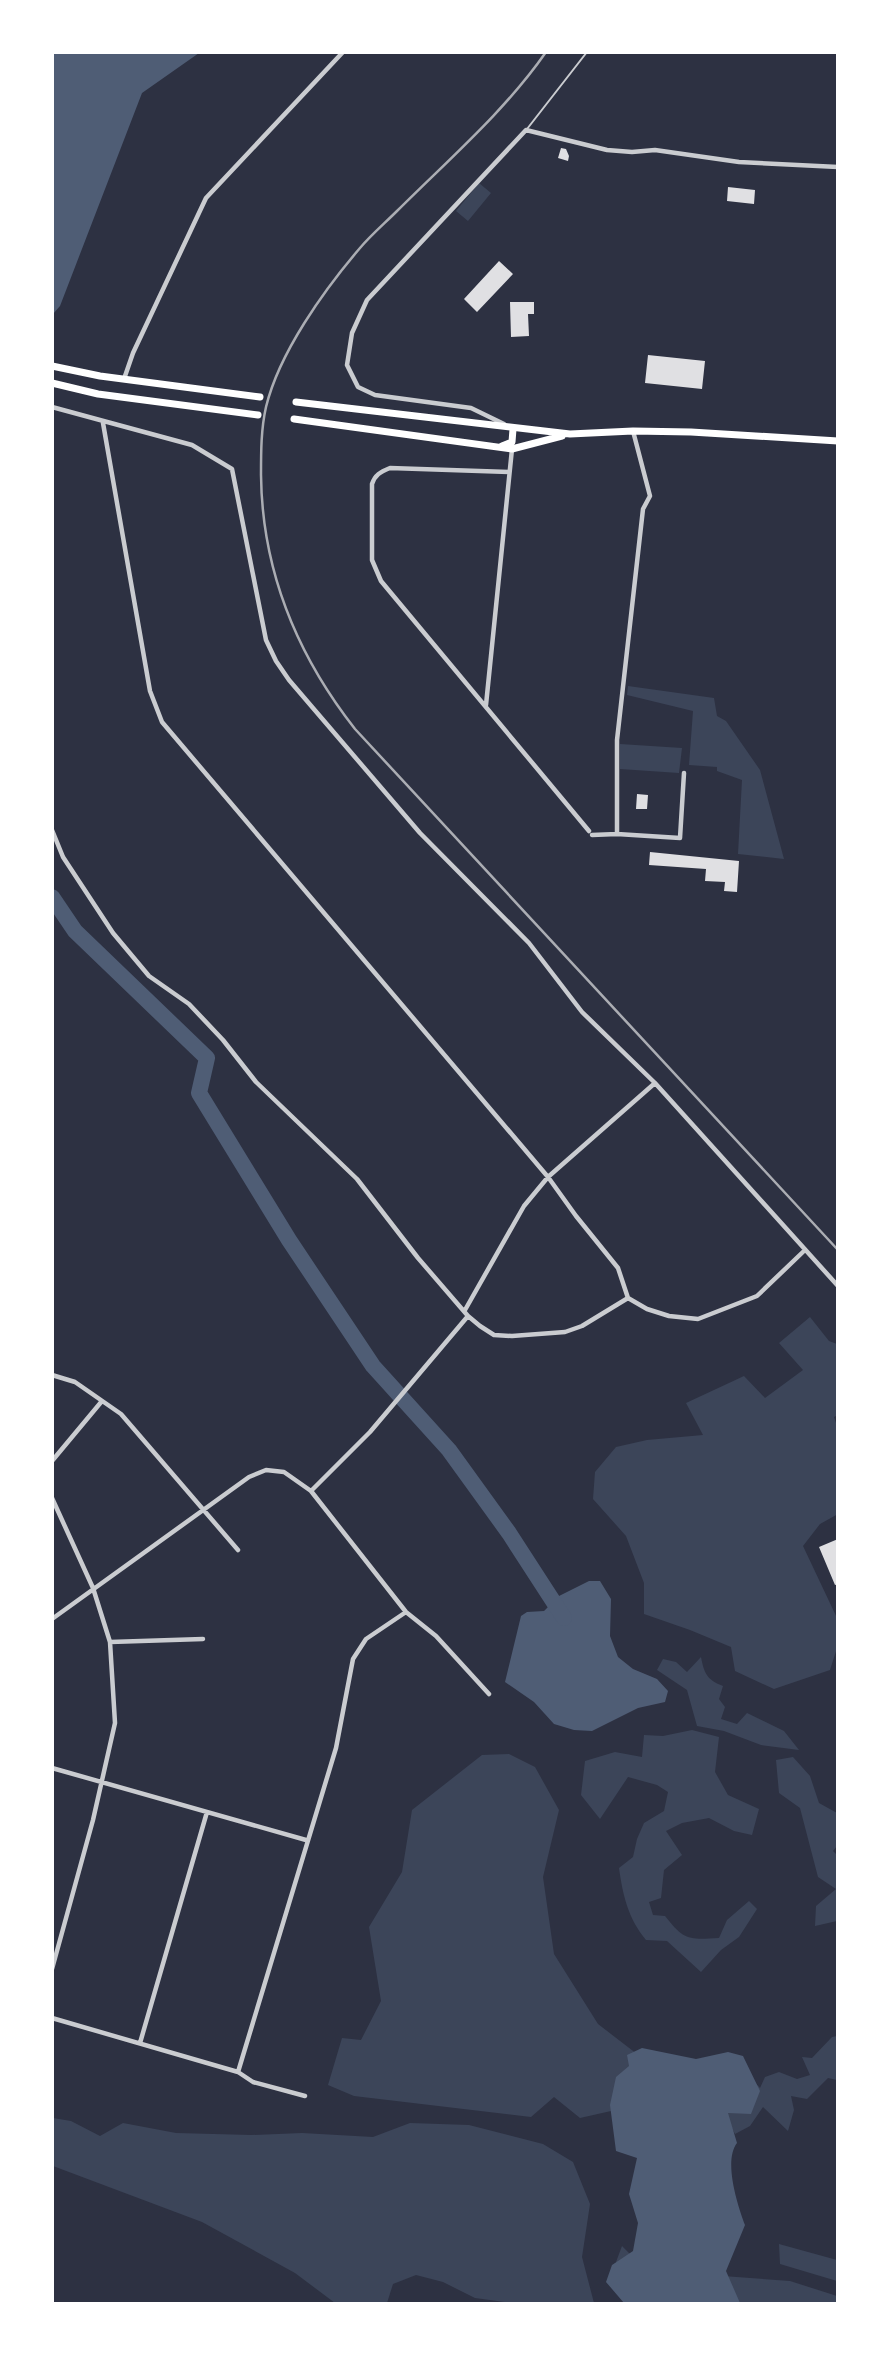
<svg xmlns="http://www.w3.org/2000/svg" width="890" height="2356" font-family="'Times New Roman',serif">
<rect width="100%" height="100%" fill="#2d3142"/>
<path fill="#3c4559" d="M479,183L491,193L468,221L456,211Z
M628,686L714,698L717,716L726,721L760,770L784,859L738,854L742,780L717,771V767L689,765L693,711L627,695Z
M620,744L682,748L679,773L620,769Z
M810,1317L829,1341L837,1344L838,1415L834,1417L838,1429V1514L820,1524L803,1546L837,1618V1648L830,1670L774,1689L735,1671L731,1647L690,1630L644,1614V1583L626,1536L593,1499L595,1472L616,1447L647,1440L703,1435L686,1403L744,1376L765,1398L803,1370L779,1343Z
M701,1657C704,1673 707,1680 723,1686L719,1699L725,1707L721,1719L737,1724L747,1713L784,1731L799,1750L761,1745L724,1731L697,1726L687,1690L657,1670L663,1659L676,1662L687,1672Z
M692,1730L719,1737L715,1772L728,1795L759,1809L752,1835L734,1831L709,1818L682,1823L666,1831L682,1855L664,1870L661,1898L649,1902L653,1915L665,1916C684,1940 688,1940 719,1938L727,1920L749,1901L757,1909L739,1937L721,1950L701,1972L667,1941L646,1940C628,1918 623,1896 619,1868L633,1857L637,1839L644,1823L664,1811L668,1792L657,1785L628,1777L600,1819L581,1795L585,1761L615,1752L642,1757L644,1735L663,1736Z
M509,1754L535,1767L559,1810L543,1877L554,1954L598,2024L637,2054L642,2104L580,2118L554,2097L531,2117L354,2096L328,2085L342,2038L361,2040L381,2001L369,1927L402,1872L412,1810L482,1755Z
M793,1757L810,1776L819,1803L837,1813V1846L833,1851L837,1855V1921L815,1926L816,1906L836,1889L818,1877L800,1808L779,1793L776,1760Z
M837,2036V2080L828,2078L807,2099L791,2096L794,2110L788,2131L763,2107L750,2126L735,2134L722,2108L749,2076L760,2088L765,2077L779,2072L797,2079L810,2075L802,2057L812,2058L832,2037Z
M53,2118L71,2121L100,2136L123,2123L176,2133L251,2135L302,2133L373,2137L410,2123L469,2125L543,2144L573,2162L590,2204L582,2257L594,2303L520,2304L475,2298L443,2282L416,2275L393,2284L387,2303H335L295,2273L202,2222L53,2166Z
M779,2244L837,2260V2281L780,2264Z
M622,2246L637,2261L709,2275L790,2281L837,2296V2303H632L616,2262Z"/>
<path fill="#4f5d75" d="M53,52L199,53L142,93L60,306L53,314Z
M589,1581H600L611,1599L610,1636L618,1657L633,1669L657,1679L668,1691L665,1702L638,1708L592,1731L574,1730L554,1724L534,1702L505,1682L521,1616L527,1612L544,1611L559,1596Z
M642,2048L696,2059L728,2052L743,2056L760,2091L751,2114L728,2113L737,2143C723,2161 738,2206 745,2225L726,2271L740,2303H624L606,2282L612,2265L633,2251L638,2223L629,2194L637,2158L616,2151L610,2105L616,2077L629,2066L627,2055Z"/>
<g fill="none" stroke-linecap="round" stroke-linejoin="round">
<path stroke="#4f5d75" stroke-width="16" d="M52,897L75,931L207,1058L199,1093L289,1240L373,1366L449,1450L509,1533L564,1618"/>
</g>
<path fill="#e0e0e3" d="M561,148L566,149L569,156L568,161L558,158Z
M728,187L755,190L754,204L727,201Z
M499,261L513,274L477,312L464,299Z
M510,302H534V314H528L529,336L511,337Z
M648,355L705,361L702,389L645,383Z
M637,794L648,795L647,809H636Z
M650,852L739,861L737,892L724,891L725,882L705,881L706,869L649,865Z
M838,1539V1584L835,1585L819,1547Z"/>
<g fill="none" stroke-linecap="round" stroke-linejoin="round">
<path stroke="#caccd0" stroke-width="2" d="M527,129L587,52"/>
<path stroke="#caccd0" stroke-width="4.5" d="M124,379L133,353L206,198L343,52
M52,407L192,445L232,469L266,640L276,661L289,680L420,833L529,943L582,1012L655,1083L838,1286
M103,423L150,691L162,722L548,1177L576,1216L618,1268L628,1298
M504,424L471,408L375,395L358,387L347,365L352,333L367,300L526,130L607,150L632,152L655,150L739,162L838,167
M509,472L390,468C380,472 375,475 372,484V560L381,581L589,831
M486,705L512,449
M52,830L63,857L113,933L149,976L189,1004L223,1040L256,1082L357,1179L418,1258L468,1316L480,1326L494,1335L512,1336L565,1332L582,1326L628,1298L647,1309L669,1316L698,1319L757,1296L805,1250
M617,834L680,838L684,773
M592,835L617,834V740L643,509L650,496L633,431
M465,1310L524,1206L548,1177L655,1083
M52,1375L75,1382L121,1414L238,1550
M52,1461L102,1401
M311,1491L370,1432L468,1316
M52,1498L93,1588L110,1642L115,1723L93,1820L52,1969
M52,1619L249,1477L266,1470L284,1472L311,1491L406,1612L436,1636L489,1694
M110,1642L203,1639
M52,1768L306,1840
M52,2018L238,2072L253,2082L305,2096
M140,2043L207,1812
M238,2072L336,1748L353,1659L366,1639L406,1612"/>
<path stroke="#fff" stroke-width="7" d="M52,366L100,376L260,397
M52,383L98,394L258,415
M296,402L570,434L633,431L691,432L838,441
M294,419L512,449L562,436
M502,446L512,442L513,429"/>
<path stroke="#abadb3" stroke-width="2.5" d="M546,52C505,111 448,160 397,211C385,223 371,235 360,248C324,290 279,353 266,407C261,429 261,452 261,475C262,570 297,655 355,729L838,1250"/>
</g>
<rect width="890" height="2356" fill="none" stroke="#ffffff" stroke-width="108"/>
</svg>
